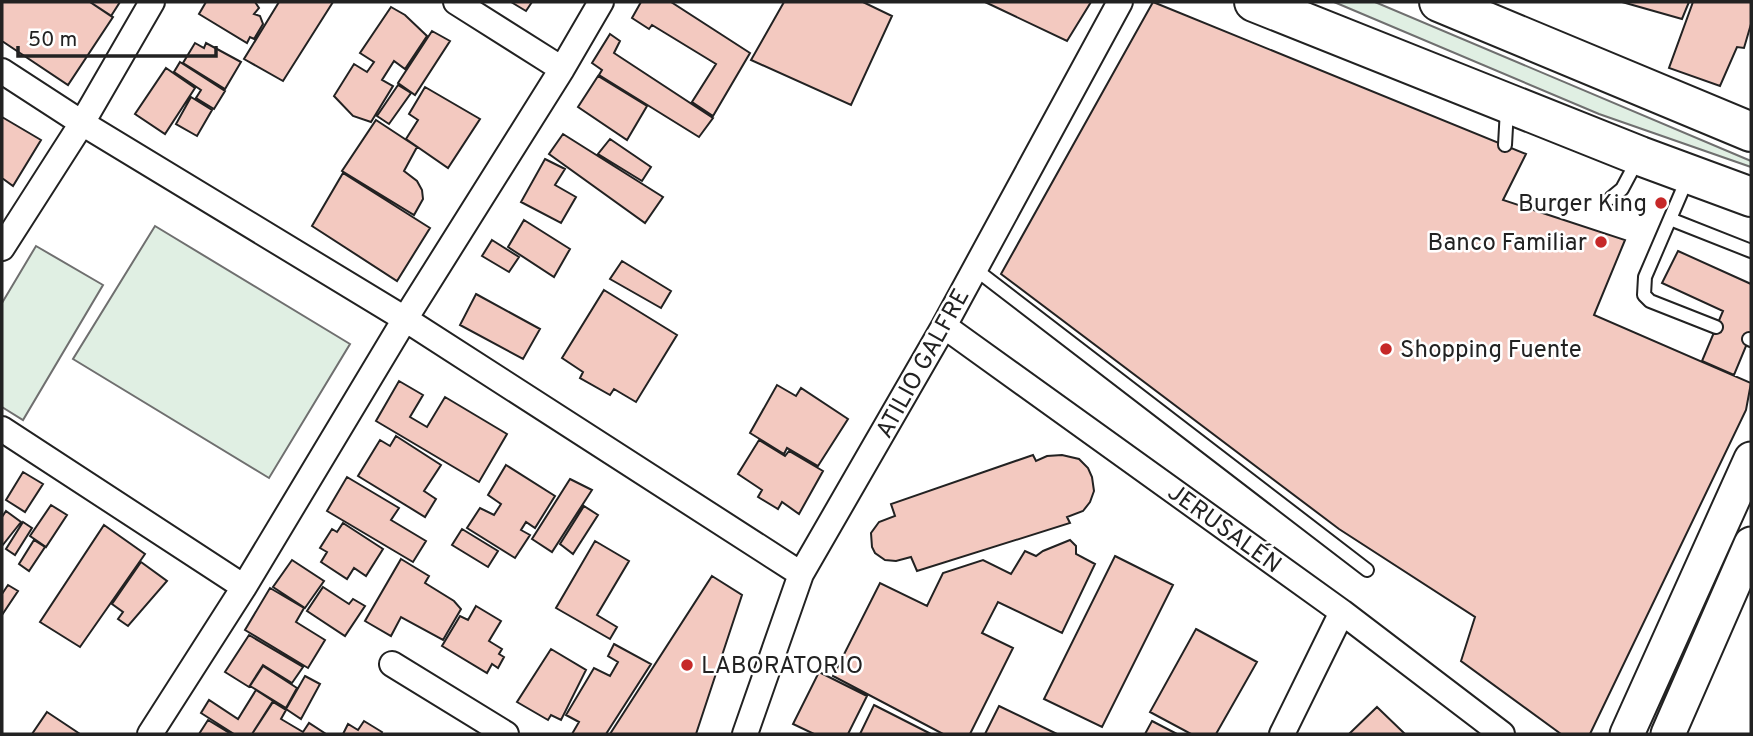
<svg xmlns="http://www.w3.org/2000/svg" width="1753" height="736" font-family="Overpass,sans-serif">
<rect width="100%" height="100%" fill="#fff"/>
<path fill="#e0efe3" stroke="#6f6f6f" stroke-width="2" d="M1334,2H1375L1751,161V167L1599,114Z
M155,226L350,344L269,478L73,359Z
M36,246L103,285L23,420L2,407V303Z"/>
<path fill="#f3c9c0" stroke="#222" stroke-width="2" d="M2,2H90L113,17L68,85L2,41Z
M90,2H120L111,16Z
M206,2H255L259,8L254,14L260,16L263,24L254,39L250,37L247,43L199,14Z
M279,2H333L283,81L244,59Z
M511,2H532L526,11Z
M641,2H671L750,53L713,116L692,102L716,64L652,25L649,29L632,18Z
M784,2H863L892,16L851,105L751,60Z
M985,2H1091L1067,41Z
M1153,2L1526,154L1503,200L1625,240L1594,315L1751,383L1746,410L1590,734H1561L1461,661L1475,617L1339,529L1001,274Z
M1622,2H1689L1682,19Z
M1693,2H1751V24L1744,48L1737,47L1720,86L1669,68Z
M391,7L405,15L427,36L405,69L394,61L382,80L393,86L371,122L353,116L334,96L354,64L367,72L374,62L360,53Z
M432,31L450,41L415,95L398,83Z
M610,34L620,41L614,53L713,118L699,137L599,75L602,70L592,63Z
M195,43L204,48L206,43L241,62L225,89L183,63Z
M180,62L225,91L214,109L196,98L201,90L174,72Z
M166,68L195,88L165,134L135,114Z
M598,76L647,106L627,140L578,107Z
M398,85L411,93L389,124L377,116Z
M425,87L480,119L448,168L406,139L418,120L409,114Z
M191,97L212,110L197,136L176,124Z
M2,117L41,140L13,186L2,178Z
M376,120L417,147L404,171L417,181L422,190L423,199L414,215L342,171Z
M563,134L663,197L645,223L549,154Z
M610,139L651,167L642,181L598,154Z
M545,159L565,169L555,185L576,197L561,223L521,202Z
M343,173L430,228L397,281L312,226Z
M524,220L570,249L554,277L508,247Z
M492,240L519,257L509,272L482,256Z
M1678,251L1751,284V334L1734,375L1702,361L1723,311L1662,283Z
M622,261L671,291L661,308L610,279Z
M604,290L677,335L636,402L614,389L610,395L580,378L583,372L562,358Z
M476,294L540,329L523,359L460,325Z
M399,381L423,395L410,417L427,427L445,397L507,434L479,482L376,421Z
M777,385L796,396L801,388L848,419L818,466L787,448L784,454L750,433Z
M396,436L441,465L424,491L436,499L425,517L358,476L380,440L390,446Z
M759,440L785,456L789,451L823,471L799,514L782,502L778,509L758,497L762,490L738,474Z
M1033,455L1036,461L1047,456L1062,455L1079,459L1088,468L1092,477L1094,491L1090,502L1083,511L1067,517L1070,523L917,571L911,557L896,561L885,560L875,553L872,547L871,533L879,522L895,516L891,504Z
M506,465L555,496L535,528L526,522L521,530L530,535L515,558L467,528L480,508L494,515L501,504L488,495Z
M23,472L43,484L25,512L6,500Z
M347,477L399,508L391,520L426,541L413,562L327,511Z
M570,479L592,490L552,552L532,539Z
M51,505L67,515L46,547L30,536Z
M584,506L598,515L573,554L560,544Z
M6,511L21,522L2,546V517Z
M23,522L32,528L15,555L6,549Z
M343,523L383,549L366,576L354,568L347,579L321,562L327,552L320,548L332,529L337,532Z
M104,525L145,554L80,647L40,622Z
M462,529L498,551L488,567L452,545Z
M34,540L45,547L29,571L19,564Z
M1070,540L1076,546V554L1095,564L1062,633L998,602L982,633L1013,648L970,734H943L833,676L880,583L927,606L943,573L983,560L1011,574L1025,551L1036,556L1043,551Z
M595,541L629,561L597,615L617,627L610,639L556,608Z
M1115,556L1173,585L1102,727L1044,699Z
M401,559L429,576L425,583L454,601L461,609L443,640L401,617L391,636L365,621Z
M292,560L324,581L305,608L273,587Z
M141,562L167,581L128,626L118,619L123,612L112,604Z
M712,576L742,595L696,734H610Z
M8,585L18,591L2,615V594Z
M323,587L349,604L353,599L365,606L345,636L307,611Z
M270,588L304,608L296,622L325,640L308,668L245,630Z
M476,606L501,621L489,641L502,649L499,654L504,657L498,668L492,664L487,673L442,646L460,616L468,620Z
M1196,629L1257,662L1216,734H1191L1150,712Z
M249,635L303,667L292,683L263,665L249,687L225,672Z
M614,644L651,664L606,734H572L579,722L566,715L594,668L610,676L618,662L608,656Z
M551,649L586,670L561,720L551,715L548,720L517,702Z
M263,666L297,688L286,708L250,686Z
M819,672L867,696L848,734H814L793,724Z
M305,676L320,684L301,719L286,709Z
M256,690L273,701L252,734H234L201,713L209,700L238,719Z
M273,702L286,710L281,719L303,732L309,723L326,734H252Z
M874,705L931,734H860Z
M999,706L1057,734H985Z
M1377,707L1405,734H1349Z
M47,712L80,734H32Z
M208,720L231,734H199Z
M364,721L382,732L381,734H343L348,724L358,730Z
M1152,721L1177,734H1145Z"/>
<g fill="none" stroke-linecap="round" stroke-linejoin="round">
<g stroke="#222" stroke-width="16">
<path id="service" d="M1505,145L1507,109
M1688,177L1645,277L1644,295L1650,301L1716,327
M1611,198L1622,189L1638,159
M1670,219L1751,251
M975,269L1367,570
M1749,339L1751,340"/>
</g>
<g stroke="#222" stroke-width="28">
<path id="minor" d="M456,2L562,69
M2,71L82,123L405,319L801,574
M2,248L82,123L152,2
M944,326L1342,612L1502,734
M2,429L244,587
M392,664L506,734
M150,734L244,587L405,319L562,69L601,2
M745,734L801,574L944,326L1120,2
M1282,734L1342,612"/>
</g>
<g stroke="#222" stroke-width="37">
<path id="secondary" d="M1627,734L1751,459
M1668,734L1751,544"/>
</g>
<g stroke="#222" stroke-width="42">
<path id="trunk" d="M1254,2L1640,156L1751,197
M1439,2L1751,132"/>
</g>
<use href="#service" stroke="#fff" stroke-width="12"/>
<use href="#minor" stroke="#fff" stroke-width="24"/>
<use href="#secondary" stroke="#fff" stroke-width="33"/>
<use href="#trunk" stroke="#fff" stroke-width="38"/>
</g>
<g fill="#c62828" stroke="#fff" stroke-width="2.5">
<circle cx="1661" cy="203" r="7"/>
<circle cx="1601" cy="242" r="7"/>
<circle cx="1386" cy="349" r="7"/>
<circle cx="687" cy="665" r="7"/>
</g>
<g text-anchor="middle" stroke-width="5" stroke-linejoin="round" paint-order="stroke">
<g font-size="24" fill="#222" stroke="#fff" text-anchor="end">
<text x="1647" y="211">Burger King</text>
<text x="1587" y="250">Banco Familiar</text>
<text x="1400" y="357" text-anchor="start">Shopping Fuente</text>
<text x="701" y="673" text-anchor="start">LABORATORIO</text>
</g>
<g font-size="24" fill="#222" stroke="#fff">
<text transform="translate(922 363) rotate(-61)" y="8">ATILIO GALFRE</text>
<text transform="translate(1225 528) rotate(36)" y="8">JERUSALÉN</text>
</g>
</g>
<rect width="1753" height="736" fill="none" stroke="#222222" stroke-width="7"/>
<path d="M18 46v10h198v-10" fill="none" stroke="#222222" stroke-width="3.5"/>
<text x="28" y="46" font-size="21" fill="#222222" stroke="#ffffff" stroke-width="5" paint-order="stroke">50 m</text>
</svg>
